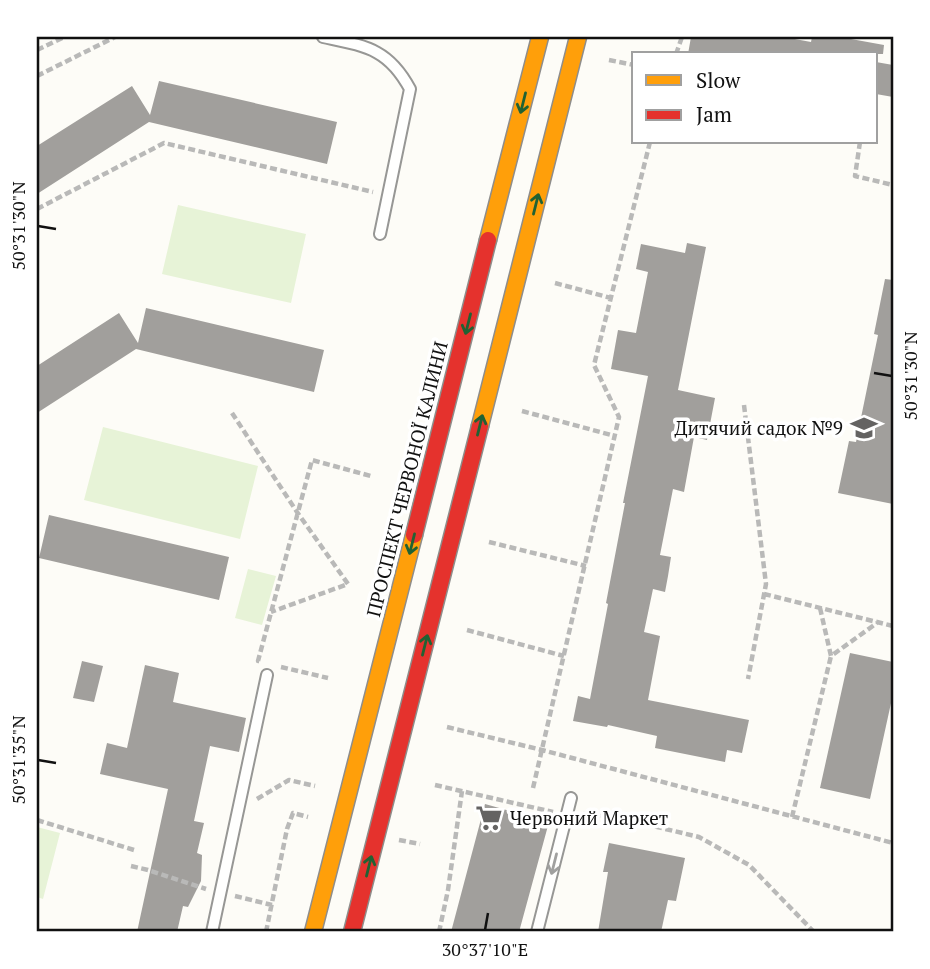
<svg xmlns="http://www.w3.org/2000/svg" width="930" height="969" font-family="'PT Serif',serif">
<rect width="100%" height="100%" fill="#fdfcf7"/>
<path fill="#e7f3d7" d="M178,205L306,234L291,303L162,274Z
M103,427L258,466L240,539L84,500Z
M248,569L276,576L262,625L235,618Z
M37,827L60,833L43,899L37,897Z"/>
<path fill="#a19f9c" d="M691,37H784L811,42L812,37H840L884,45L883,54H688Z
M876,62L893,65V97L876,94Z
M159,81L337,122L327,164L149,122L37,194V146L132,86L150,115Z
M687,243L706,247L678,390L715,398L707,440L694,437L684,492L673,489L660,555L671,557L668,576L665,592L653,589L644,632L660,636L648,700L749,720L742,753L727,750L725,762L655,748L657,736L608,725L607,727L573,721L578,696L590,699L608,604L606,603L625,503H623L648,376L611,369L618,330L636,333L648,272L636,269L641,244L685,253Z
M885,279L893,280V504L838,493L849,441L856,442L878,335L874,334Z
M146,308L324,350L314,392L136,349L37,413V366L119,313L138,343Z
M49,515L229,557L219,600L39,558Z
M850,653L893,662V694L870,799L820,788Z
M82,661L103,666L94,702L73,698Z
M145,665L179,673L173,702L246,718L239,752L210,746L194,821L204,823L197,853L202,855L201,881L188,907L183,906L177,932H137L168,789L100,774L107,743L127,748Z
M485,804L549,822L519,932H451Z
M609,843L685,858L676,901L668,900L661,932H598L608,872H603Z"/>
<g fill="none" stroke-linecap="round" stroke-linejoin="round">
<g stroke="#979795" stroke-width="14">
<path id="lane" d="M323,37C365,46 388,48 410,89L380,234
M212,932L267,675
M537,932L571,798"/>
</g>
<g stroke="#8e8d8b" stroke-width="19">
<path id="slow" d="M488,240L540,37
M480,426L578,37
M313,932L414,535"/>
</g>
<g stroke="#8e8d8b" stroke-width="19">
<path id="jam" d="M414,535L488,240
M352,932L480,426"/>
</g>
<path stroke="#b9b9b8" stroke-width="4.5" stroke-dasharray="7 3.5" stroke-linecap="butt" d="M37,50L64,37
M676,54L682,37
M609,60L634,65
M37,76L115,37
M860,142L855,176L893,185
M37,209L164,143L373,192
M555,283L611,298
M744,405L766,584L748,679
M522,411L615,436
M232,413L297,512L348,584L271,612
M489,542L586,566
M764,594L893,626
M820,608L831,656L877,623
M467,630L564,656
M259,661H258L312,460L371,476
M281,667L328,678
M447,727L542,750L893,843
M435,785L553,812
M533,788L619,417L594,365L650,142
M257,799L289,780L315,786
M583,814L611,816L699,837L749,865L814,932
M792,817L831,656
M37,820L134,850
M399,840L420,844
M131,866L148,870L206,889
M235,896L272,905
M266,932L287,829L293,813L308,817
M439,932L448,890L462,791"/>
<use href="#lane" stroke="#fffffe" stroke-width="10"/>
<use href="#slow" stroke="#ff9f0a" stroke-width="16"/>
<use href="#jam" stroke="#e5322d" stroke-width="16"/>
</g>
<defs><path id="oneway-shaft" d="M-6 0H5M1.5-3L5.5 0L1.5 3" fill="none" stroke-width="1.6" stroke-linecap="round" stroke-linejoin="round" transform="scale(1.75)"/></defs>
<g stroke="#206233">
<use href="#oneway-shaft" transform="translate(523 103) rotate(104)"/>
<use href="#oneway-shaft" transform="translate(536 204) rotate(-76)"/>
<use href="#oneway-shaft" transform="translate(468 324) rotate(104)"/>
<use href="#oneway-shaft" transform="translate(480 425) rotate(-76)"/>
<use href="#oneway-shaft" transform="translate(412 544) rotate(104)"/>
<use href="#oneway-shaft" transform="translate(425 645) rotate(-76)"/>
<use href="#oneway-shaft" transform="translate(369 866) rotate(-76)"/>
</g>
<use stroke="#a0a09f" href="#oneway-shaft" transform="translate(554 864) rotate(104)"/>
<path fill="none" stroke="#111" stroke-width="2.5" d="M38,226L56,229M874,373L892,376M38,760L56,763M485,930L488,913"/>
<defs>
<g id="school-bare" transform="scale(2.1)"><path d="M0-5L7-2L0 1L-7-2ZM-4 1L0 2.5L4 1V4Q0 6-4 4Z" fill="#646362" stroke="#fff" stroke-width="2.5" paint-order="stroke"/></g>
<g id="supermarket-bare" transform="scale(2.1)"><path d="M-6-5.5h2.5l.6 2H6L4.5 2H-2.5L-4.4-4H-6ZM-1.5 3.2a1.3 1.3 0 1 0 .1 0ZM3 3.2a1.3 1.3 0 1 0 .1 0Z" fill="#646362" stroke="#fff" stroke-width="2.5" paint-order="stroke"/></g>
</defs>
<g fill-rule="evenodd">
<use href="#school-bare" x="864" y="428"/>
<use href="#supermarket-bare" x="489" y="818"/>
</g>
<g text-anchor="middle" stroke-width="7" stroke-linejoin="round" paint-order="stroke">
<g font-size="19" fill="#111" stroke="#fff" text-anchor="end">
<text x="843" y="435">Дитячий садок №9</text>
<text x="510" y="825" text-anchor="start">Червоний Маркет</text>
</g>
<g font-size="19" fill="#111" stroke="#fff">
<text transform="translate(407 479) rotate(-76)" y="7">ПРОСПЕКТ ЧЕРВОНОЇ КАЛИНИ</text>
</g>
</g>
<rect width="930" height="969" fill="none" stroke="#ffffff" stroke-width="77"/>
<rect x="632" y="52" width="245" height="91" fill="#ffffff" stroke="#a0a0a0" stroke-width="2"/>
<rect x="646" y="75" width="35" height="10" fill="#ff9f0a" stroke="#a0a0a0" stroke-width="2"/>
<text x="696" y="88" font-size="21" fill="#111111">Slow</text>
<rect x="646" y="110" width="35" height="10" fill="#e5322d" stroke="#a0a0a0" stroke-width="2"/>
<text x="696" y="122" font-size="21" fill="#111111">Jam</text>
<rect x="38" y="38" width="854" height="892" fill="none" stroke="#111" stroke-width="2.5"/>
<g font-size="18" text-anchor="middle" fill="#111">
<text transform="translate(19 226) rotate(-90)" y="6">50°31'30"N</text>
<text transform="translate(911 376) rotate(-90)" y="6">50°31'30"N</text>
<text transform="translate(19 760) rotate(-90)" y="6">50°31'35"N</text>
<text x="485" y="956">30°37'10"E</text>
</g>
</svg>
